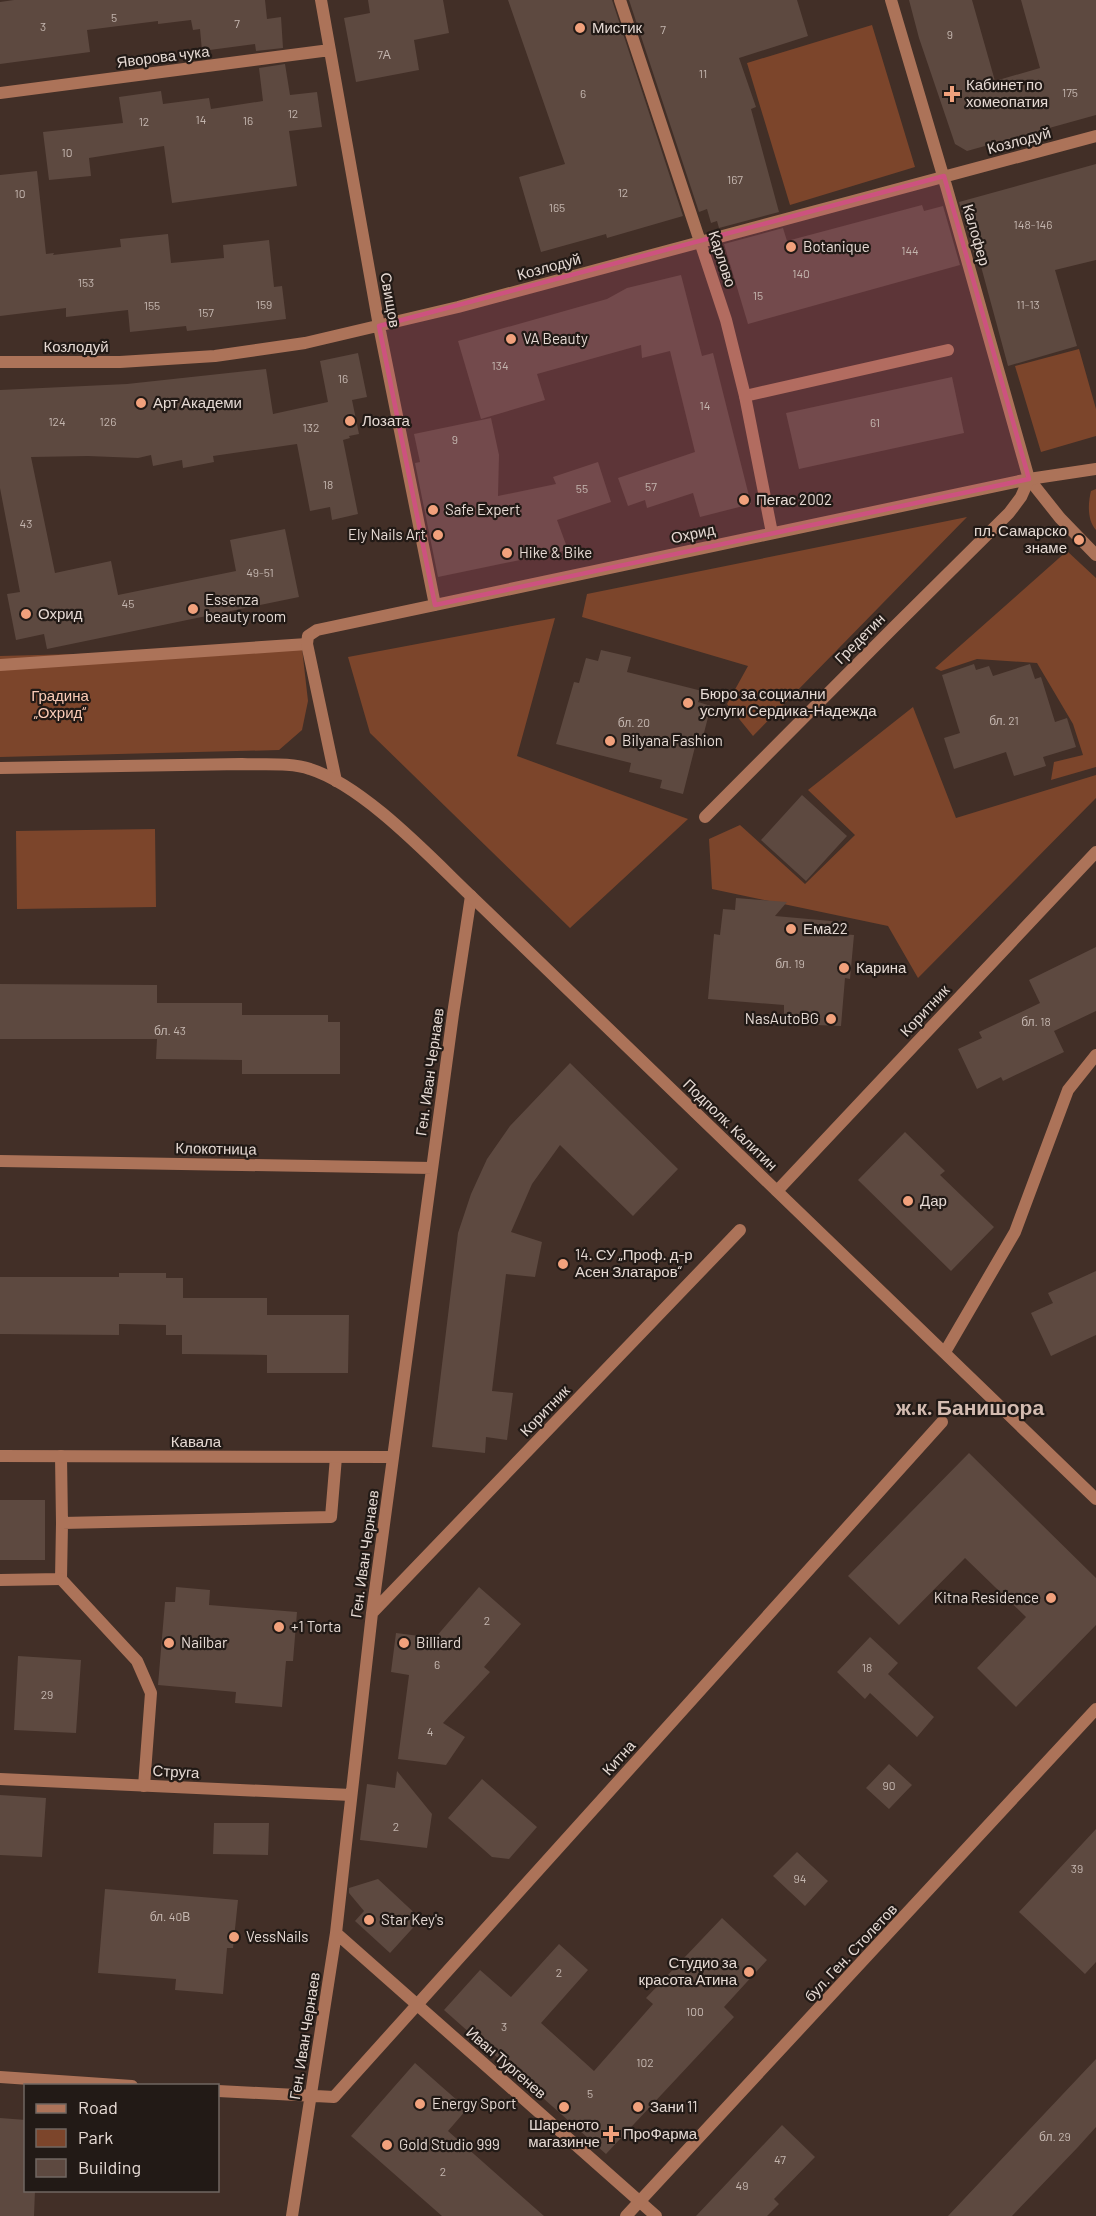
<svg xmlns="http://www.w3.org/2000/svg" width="1096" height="2216" font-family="Barlow,sans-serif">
<rect width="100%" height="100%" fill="#422f27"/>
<path fill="#7c452b" d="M872,25L915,167L790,205L747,63Z
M1079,349L1096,409V436L1041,452L1015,366Z
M1096,489V530C1087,520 1088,503 1091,491Z
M967,517L753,736L727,704L748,666L582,617L587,594Z
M1067,551L1096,578V767L1051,780L1054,762L1083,755L1073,724L1037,663L977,659L941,671L935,668Z
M555,618L517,756L688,819L570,928L370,733L348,657Z
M302,648L308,701L302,730L279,750L0,757V656Z
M913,707L956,818L1096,775V798L918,978L888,926L712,889L709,839L740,825L805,884L855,835L808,790Z
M155,829L156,907L17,909L16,831Z"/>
<path fill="#5d4940" d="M14,0H265L267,19L281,17L283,48L256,51L255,44L202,51L200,29L193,30L191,20L158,24V21L87,30L90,52L0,64V2Z
M368,0H443L449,33L414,40L419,70L356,82L344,18L370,13Z
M508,0H612L683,216L607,238L606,234L541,252L519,177L565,164Z
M629,0H797L808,36L739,58L756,107L751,109L779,212L719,228L717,221L711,223L707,209L699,212Z
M909,0H972L995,81L1040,68L1021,0H1096V115L967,151L955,144L919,38Z
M285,64L290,95L317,92L322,127L289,131L297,186L172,203L164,146L89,158L91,176L49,180L43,132L123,123L119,97L161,91L163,104L209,98L211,109L263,101L259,68Z
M1096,164V260L1055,270L1077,346L1008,366L979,259L976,260L959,202Z
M37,171L46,254L54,253L53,255L121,247L120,239L168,234L171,263L224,258L223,245L269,240L274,287L282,286L286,319L187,331L186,326L130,332L128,310L66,317V308L0,316V175Z
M922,205L924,211L943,206L960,265L748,324L724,244L783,228L787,241Z
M681,275L702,356L713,353L751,504L700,517L693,493L647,508L645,500L628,506L618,478L695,452L670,351L642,358L641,345L537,374L545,400L481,419L458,341L607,299L627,288Z
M358,353L367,397L352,400L359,434L349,436L350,438L343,440L358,514L332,520L330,507L310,511L297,444L213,456L214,462L183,468L182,460L153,466L151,455L138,458L88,456L31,457L55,573L111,561L118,595L236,571L230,540L285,529L299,597L47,649L44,634L16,640L7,594L20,592L0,488V390L127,384L266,369L273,414L328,402L320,361Z
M952,377L964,433L799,469L786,413Z
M491,418L499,455L498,496L556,484L553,477L598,462L611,502L557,520L568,550L438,577L415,463L420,462L414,434Z
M601,650L631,657L627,672L702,691L698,702L711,706L700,748L695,747L683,794L660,788L662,780L629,772L631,763L556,744L574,682L579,683L586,658L598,661Z
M974,664L976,670L989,666L993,676L1030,664L1035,679L1041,677L1055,722L1067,718L1076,747L1043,757L1046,766L1014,776L1006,752L954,769L944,738L960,733L942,675Z
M802,795L847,836L806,881L761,840Z
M736,898L787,902L775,916L842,922L841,934L854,935L850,979L845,978L841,1026L817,1025L818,1017L784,1014V1005L708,999L714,934L720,935L723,909L735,910Z
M1096,947V1011L1054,1031L1064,1052L1003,1081L1001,1077L977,1089L958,1049L982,1038L979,1032L1040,1003L1029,980Z
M0,984L157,985V1003H242V1015H328V1022H340V1074H242V1060L156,1059L157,1039H0Z
M570,1063L678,1169L633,1216L560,1145L532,1184L511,1232L542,1242L535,1277L506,1274L492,1391L513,1393L507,1440L486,1437L485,1453L432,1447L458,1233L471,1194L487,1159L510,1126Z
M905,1132L945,1171L940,1175L994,1227L951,1271L858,1180Z
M1096,1271V1335L1051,1356L1031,1313L1053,1303L1048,1293Z
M119,1273H166V1278H183V1298H267V1315H349L348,1373H267V1355L182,1354V1335H166V1325L119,1324V1335L0,1334V1277H119Z
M969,1453L1096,1578V1625L1016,1707L977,1668L1026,1617L965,1558L899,1625L848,1576Z
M0,1500H45V1560H0Z
M176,1587L210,1590L209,1605L297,1612L293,1661H286L282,1707L235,1703L236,1692L158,1685L165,1602H175Z
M479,1587L521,1624L484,1667L490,1672L443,1723L465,1737L446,1765L398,1759L409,1675L391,1672L396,1633L435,1638Z
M870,1637L898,1663L888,1674L934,1717L917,1737L870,1693L865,1699L837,1672Z
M18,1656L81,1660L76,1733L14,1730Z
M889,1764L912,1785L889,1809L866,1788Z
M397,1771L432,1814L427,1848L360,1840L367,1784L395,1788Z
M482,1779L537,1827L509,1859L492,1857L448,1818Z
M0,1795L46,1798L42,1857L0,1855Z
M214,1823H269L268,1855L213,1854Z
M1096,1829V1962L1085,1974L1019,1912Z
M797,1852L828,1881L805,1906L773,1876Z
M378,1879L421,1919L390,1953L355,1921L364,1911L349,1893V1888Z
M105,1889L238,1900L233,1948H227L223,1994L175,1990L176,1979L98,1973Z
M722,1918L767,1960L724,2007L734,2017L606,2154L444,2010L480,1970L511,1997L559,1944L588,1970L541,2023L594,2071L653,2004L646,1998Z
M1096,2059V2127L1078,2147L1012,2216H948Z
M415,2063L467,2109L448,2131L544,2216H442L351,2136Z
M0,2118L26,2120V2190H35L34,2216H0Z
M782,2125L815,2157L774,2199L779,2204L767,2216H696Z"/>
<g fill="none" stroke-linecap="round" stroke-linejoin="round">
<path stroke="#ac7359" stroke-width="12" d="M745,396L948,350
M1029,479L1060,518L1096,555
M0,665L307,644
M945,1352L1015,1232L1068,1090L1096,1055
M61,1456L62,1523L331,1517L336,1457
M0,1580L61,1579L62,1523"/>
<path stroke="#ac7359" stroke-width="12" d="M61,1579L137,1661L151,1693L144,1786"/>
<path stroke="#ac7359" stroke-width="12" d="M321,0L379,326L435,605
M620,0L726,320L745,396L772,533
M0,93L330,50
M0,362H120L215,356L305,343L458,307L1096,136
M336,781L307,644L308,636L317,630L1029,479L1096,469
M705,817L893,628L1009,513L1021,497L1029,479L947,189L891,0
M0,1161L432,1168
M777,1191L1096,852
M0,1456L393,1457
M372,1613L740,1230
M0,1779L351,1795
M336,1933L656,2216
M0,2077L132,2086
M218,2091L334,2097L942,1422
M292,2216L336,1933L372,1613L453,1014L471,896"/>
<path stroke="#ac7359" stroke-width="12" d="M0,768L242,764C262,765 291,762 310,769C364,786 430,857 471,896L1096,1499
M626,2216L1096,1709"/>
</g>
<path fill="#cd527f" fill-opacity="0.2" stroke="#cd527f" stroke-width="4.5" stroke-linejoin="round" d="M944,176L1029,479L435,605L379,326Z"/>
<g fill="#f1a17c" stroke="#221a16" stroke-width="2">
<circle cx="580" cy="28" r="6"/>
<path d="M949 85h6v6h6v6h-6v6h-6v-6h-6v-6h6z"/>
<circle cx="791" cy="247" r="6"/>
<circle cx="511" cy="339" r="6"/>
<circle cx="141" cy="403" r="6"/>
<circle cx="350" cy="421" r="6"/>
<circle cx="744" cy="500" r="6"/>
<circle cx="433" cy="510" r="6"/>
<circle cx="438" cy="535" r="6"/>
<circle cx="1079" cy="540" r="6"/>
<circle cx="507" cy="553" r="6"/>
<circle cx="193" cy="609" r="6"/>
<circle cx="26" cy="614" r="6"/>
<circle cx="688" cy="703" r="6"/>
<circle cx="610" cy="741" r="6"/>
<circle cx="791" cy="929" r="6"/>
<circle cx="844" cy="968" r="6"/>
<circle cx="831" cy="1019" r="6"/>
<circle cx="908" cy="1201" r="6"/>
<circle cx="563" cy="1264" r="6"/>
<circle cx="1051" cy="1598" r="6"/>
<circle cx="279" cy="1627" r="6"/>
<circle cx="169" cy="1643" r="6"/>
<circle cx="404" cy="1643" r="6"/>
<circle cx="369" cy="1920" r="6"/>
<circle cx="234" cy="1937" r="6"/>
<circle cx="749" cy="1972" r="6"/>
<circle cx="420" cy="2104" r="6"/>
<circle cx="564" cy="2107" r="6"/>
<circle cx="638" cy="2107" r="6"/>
<path d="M608 2125h6v6h6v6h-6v6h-6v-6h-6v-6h6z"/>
<circle cx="387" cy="2145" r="6"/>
</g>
<g text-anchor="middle" stroke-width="4.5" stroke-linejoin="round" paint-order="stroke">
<g font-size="12" fill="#c4b6af">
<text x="114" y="22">5</text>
<text x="237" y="28">7</text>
<text x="43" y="31">3</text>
<text x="663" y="34">7</text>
<text x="950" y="39">9</text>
<text x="384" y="59">7А</text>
<text x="703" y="78">11</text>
<text x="1070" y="97">175</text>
<text x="583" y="98">6</text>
<text x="293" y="118">12</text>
<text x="201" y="124">14</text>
<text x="248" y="125">16</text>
<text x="144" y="126">12</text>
<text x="67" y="157">10</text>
<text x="735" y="184">167</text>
<text x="623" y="197">12</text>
<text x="20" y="198">10</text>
<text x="557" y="212">165</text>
<text x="1033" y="229">148-146</text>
<text x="910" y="255">144</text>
<text x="801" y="278">140</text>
<text x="86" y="287">153</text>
<text x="758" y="300">15</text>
<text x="264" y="309">159</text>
<text x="1028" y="309">11-13</text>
<text x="152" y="310">155</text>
<text x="206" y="317">157</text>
<text x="500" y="370">134</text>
<text x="343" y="383">16</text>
<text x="705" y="410">14</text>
<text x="57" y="426">124</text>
<text x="108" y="426">126</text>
<text x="875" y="427">61</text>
<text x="311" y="432">132</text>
<text x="455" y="444">9</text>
<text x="328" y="489">18</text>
<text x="651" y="491">57</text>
<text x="582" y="493">55</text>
<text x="26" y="528">43</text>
<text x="260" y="577">49-51</text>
<text x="128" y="608">45</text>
<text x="1004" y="725">бл. 21</text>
<text x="634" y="727">бл. 20</text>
<text x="790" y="968">бл. 19</text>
<text x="1036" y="1026">бл. 18</text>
<text x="170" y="1035">бл. 43</text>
<text x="487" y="1625">2</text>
<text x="437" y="1669">6</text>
<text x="867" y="1672">18</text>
<text x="47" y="1699">29</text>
<text x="430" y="1736">4</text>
<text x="889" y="1790">90</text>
<text x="396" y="1831">2</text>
<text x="1077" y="1873">39</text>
<text x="800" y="1883">94</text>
<text x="170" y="1921">бл. 40В</text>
<text x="559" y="1977">2</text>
<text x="695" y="2016">100</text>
<text x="504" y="2031">3</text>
<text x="645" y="2067">102</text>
<text x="590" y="2098">5</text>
<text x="1055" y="2141">бл. 29</text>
<text x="780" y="2164">47</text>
<text x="443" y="2176">2</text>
<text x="742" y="2190">49</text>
</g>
<g font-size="15" fill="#e6dad4" stroke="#221a16" text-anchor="start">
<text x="592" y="33">Мистик</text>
<text x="966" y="90">Кабинет по<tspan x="966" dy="17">хомеопатия</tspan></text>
<text x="803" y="252">Botanique</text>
<text x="523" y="344">VA Beauty</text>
<text x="153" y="408">Арт Академи</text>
<text x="362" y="426">Лозата</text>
<text x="756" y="505">Пегас 2002</text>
<text x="445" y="515">Safe Expert</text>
<text x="1067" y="536" text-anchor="end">пл. Самарско<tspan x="1067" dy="17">знаме</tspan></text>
<text x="426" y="540" text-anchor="end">Ely Nails Art</text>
<text x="519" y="558">Hike &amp; Bike</text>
<text x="205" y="605">Essenza<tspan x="205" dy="17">beauty room</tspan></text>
<text x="38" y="619">Охрид</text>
<text x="700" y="699">Бюро за социални<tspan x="700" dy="17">услуги Сердика-Надежда</tspan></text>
<text x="622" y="746">Bilyana Fashion</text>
<text x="803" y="934">Ема22</text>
<text x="856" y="973">Карина</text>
<text x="819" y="1024" text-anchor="end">NasAutoBG</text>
<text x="920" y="1206">Дар</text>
<text x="575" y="1260">14. СУ „Проф. д-р<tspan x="575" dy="17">Асен Златаров“</tspan></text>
<text x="1039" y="1603" text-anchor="end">Kitna Residence</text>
<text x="291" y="1632">+1 Torta</text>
<text x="181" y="1648">Nailbar</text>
<text x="416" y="1648">Billiard</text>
<text x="381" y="1925">Star Key's</text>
<text x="246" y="1942">VessNails</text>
<text x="737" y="1968" text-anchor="end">Студио за<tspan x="737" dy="17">красота Атина</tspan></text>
<text x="432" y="2109">Energy Sport</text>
<text x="650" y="2112">Зани 11</text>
<text x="564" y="2130" text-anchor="middle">Шареното<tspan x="564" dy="17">магазинче</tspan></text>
<text x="623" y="2139">ПроФарма</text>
<text x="399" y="2150">Gold Studio 999</text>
</g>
<g font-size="15" fill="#e6dad4" stroke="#221a16">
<text transform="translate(163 57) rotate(-7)" y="5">Яворова чука</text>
<text transform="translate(1019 141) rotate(-15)" y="5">Козлодуй</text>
<text transform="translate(976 235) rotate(74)" y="5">Калофер</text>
<text transform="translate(722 259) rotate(72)" y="5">Карлово</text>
<text transform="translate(549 267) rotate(-15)" y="5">Козлодуй</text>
<text transform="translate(390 300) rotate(80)" y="5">Свищов</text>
<text x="76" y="352">Козлодуй</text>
<text transform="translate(693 534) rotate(-12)" y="5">Охрид</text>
<text transform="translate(860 639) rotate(-45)" y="5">Гредетин</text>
<text transform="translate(925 1011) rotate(-47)" y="5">Коритник</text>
<text transform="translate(430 1072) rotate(-82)" y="5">Ген. Иван Чернаев</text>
<text transform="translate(730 1125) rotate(44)" y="5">Подполк. Калитин</text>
<text transform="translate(216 1149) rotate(1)" y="5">Клокотница</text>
<text transform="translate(545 1411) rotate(-46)" y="5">Коритник</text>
<text x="196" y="1447">Кавала</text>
<text transform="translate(365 1554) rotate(-82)" y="5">Ген. Иван Чернаев</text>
<text transform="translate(619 1758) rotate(-48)" y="5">Китна</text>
<text transform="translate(176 1772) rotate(3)" y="5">Струга</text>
<text transform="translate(851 1953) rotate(-47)" y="5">бул. Ген. Столетов</text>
<text transform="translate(305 2036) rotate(-81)" y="5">Ген. Иван Чернаев</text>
<text transform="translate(506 2063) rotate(41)" y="5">Иван Тургенев</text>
</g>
<g font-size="15" fill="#fbccb7" stroke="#221a16">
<text x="60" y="701">Градина<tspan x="60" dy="17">„Охрид“</tspan></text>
</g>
<g font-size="21" font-weight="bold" fill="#d3bbb0" stroke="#221a16">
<text x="970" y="1415">ж.к. Банишора</text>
</g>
</g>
<rect x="24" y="2084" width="195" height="108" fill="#221a16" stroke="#706762" stroke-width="1.5"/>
<rect x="36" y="2104" width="30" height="9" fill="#ac7359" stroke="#706762" stroke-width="1.5"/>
<text x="78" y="2114" font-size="18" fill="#e6dad4">Road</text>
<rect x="36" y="2129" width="30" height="18" fill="#7c452b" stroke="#706762" stroke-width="1.5"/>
<text x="78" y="2144" font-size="18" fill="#e6dad4">Park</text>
<rect x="36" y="2159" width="30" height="18" fill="#5d4940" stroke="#706762" stroke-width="1.5"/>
<text x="78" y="2174" font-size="18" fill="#e6dad4">Building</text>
</svg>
